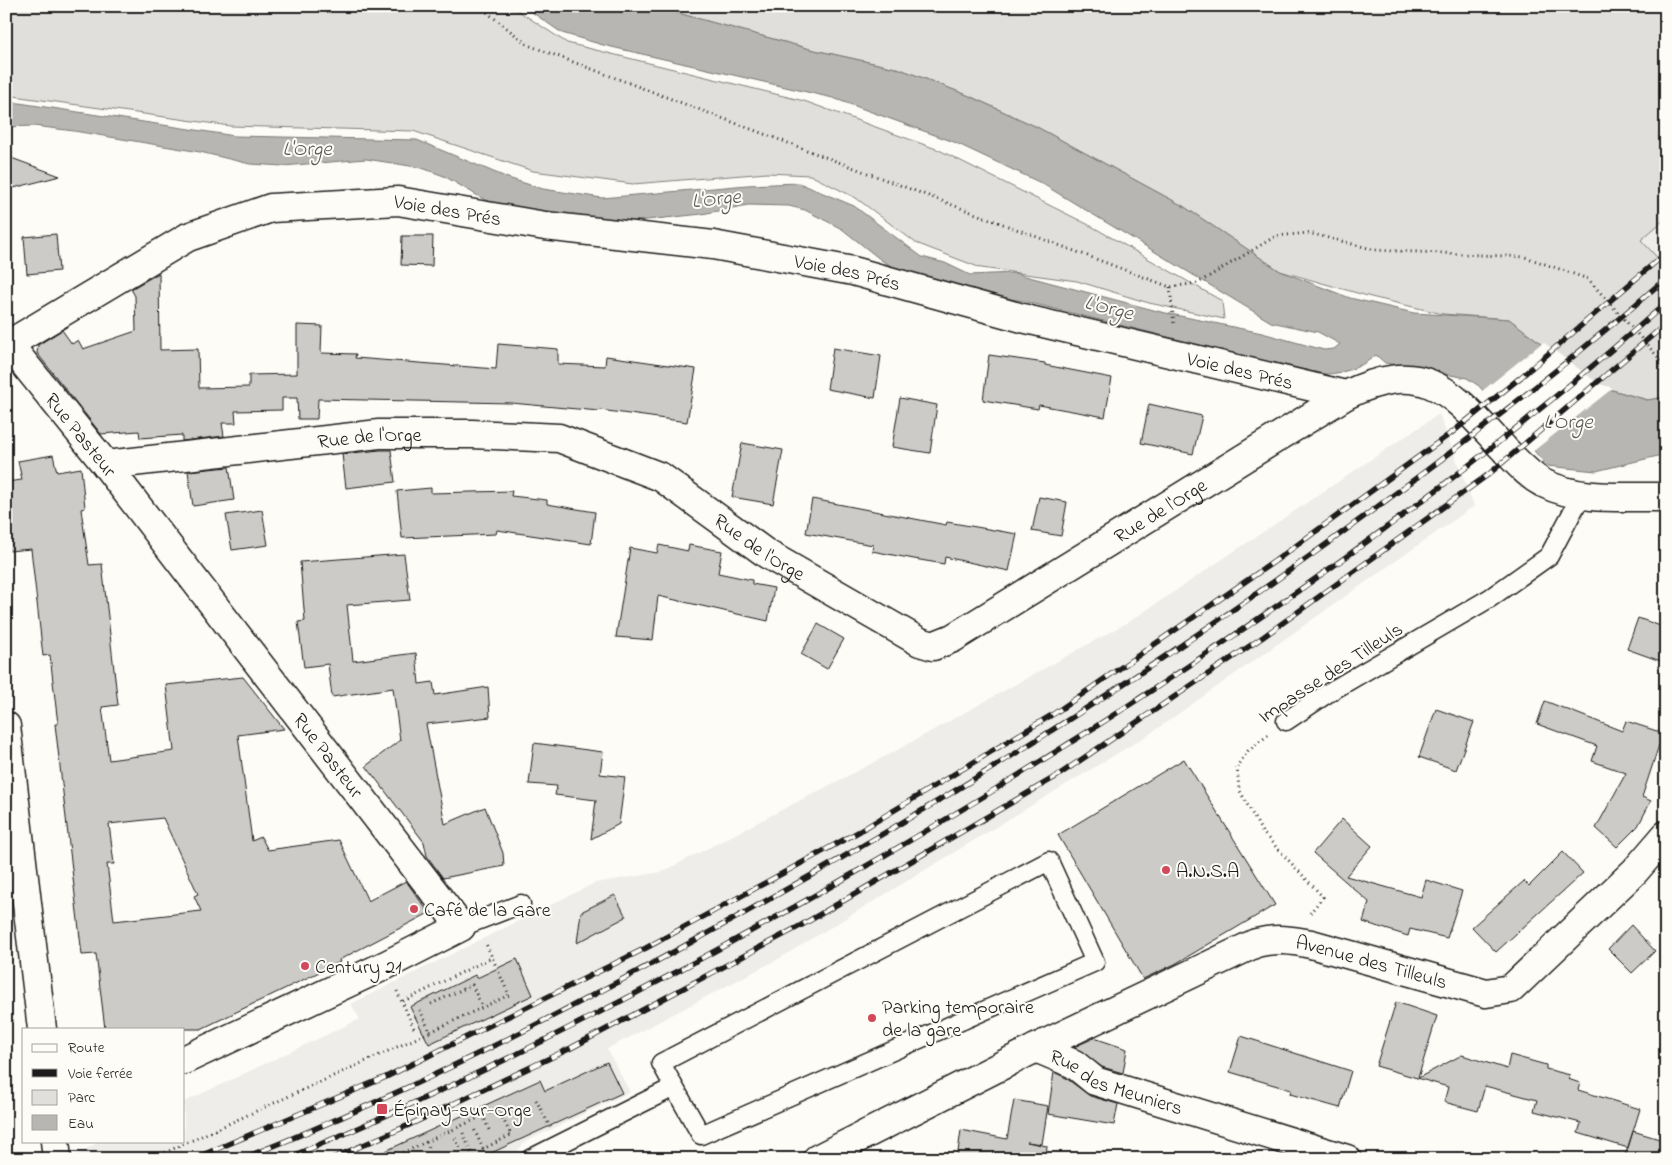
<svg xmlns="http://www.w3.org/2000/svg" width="1672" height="1165" font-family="'Indie Flower',sans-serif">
<rect width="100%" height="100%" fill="#fdfcf7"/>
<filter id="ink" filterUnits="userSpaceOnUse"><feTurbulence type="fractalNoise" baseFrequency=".02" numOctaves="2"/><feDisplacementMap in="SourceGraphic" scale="10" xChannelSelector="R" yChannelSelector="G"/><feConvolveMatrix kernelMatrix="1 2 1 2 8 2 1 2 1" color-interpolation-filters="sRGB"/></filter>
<g filter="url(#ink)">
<path fill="#eeede9" d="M1666,198V267L1640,240Z
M1439,414L1474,506L1151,733L780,958L607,1049L630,1092L525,1142L511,1159H71L99,1141H184V1102L360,1019L351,1004L595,883L662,872L890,754L1132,620Z"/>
<path fill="#e0dfdb" stroke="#7e7e7c" d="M6,6H511L567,43L804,101L939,150L1093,227L1222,301L1224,319L1149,303L1077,281L981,268L916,243L856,198L810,175L767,173L633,184L533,171L413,131L230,126L6,95Z
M652,6H1666V218L1641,240L1666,267V397L1648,400L1598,386L1509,319L1443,314L1371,297L1280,271L1183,206L1037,127L967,95L900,69L810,49Z"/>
<path fill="#b7b6b2" stroke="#797876" d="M523,6H652L810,49L900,69L967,95L1037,127L1183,206L1280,271L1350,298L1414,313L1509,319L1598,386L1647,400L1666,397V454L1596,471L1547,466L1479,386L1467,378L1385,363L1376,355C1359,369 1340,375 1318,374L1023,301L975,294L910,277L881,260L842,229L805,210L789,206L748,205L702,214L619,223L520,209L485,200L444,176L422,168L392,163L366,159L283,166L250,164L200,152L74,131L34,126L6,127V101L235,136L417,140L508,178L543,189L602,198L747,185L799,183L854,206L922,257L945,263L970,275L1014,273L1161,312L1262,333L1324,350L1334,349L1340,344L1318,332L1271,322L1041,183L954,142L833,98L603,45L562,33Z"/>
<path fill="#fdfcf7" d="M1543,342L1599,384L1613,388L1531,453L1481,392Z"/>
<path fill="#cccbc8" stroke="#1c1c1c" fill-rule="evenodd" d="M6,156L60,176L6,190Z
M56,234L59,271L27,274L24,237Z
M402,236H433L432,266L401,265Z
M159,273L160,350L198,349L199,388L249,387V375L297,374V325L322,326L321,353L356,354L355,358L496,369L498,344L558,349V364L605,366L606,356L696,369L687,422L600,410L599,411L511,403L318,399L317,419H298L297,398H282V410L235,411L236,423H222L224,436L182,441V435L140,438L139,431L101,434L37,353L38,345L62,330L72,344L78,340L83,349L136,331L135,296L131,289Z
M833,348L881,356L875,398L827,389Z
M989,355L1045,363V365L1112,378L1105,417L1039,405L1038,409L983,400Z
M900,398L937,405L930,453L892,447Z
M1149,404L1202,416L1193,454L1141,443Z
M742,443L783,450L773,504L732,497Z
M380,450H391L395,482L346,488L342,454Z
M53,455L57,472L81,468L85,508L81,509L89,565L102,564L118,705L102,707L109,760L174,751L166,685L243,677L284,729L238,735L252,841L261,837L268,850L339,840L368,901L406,881L429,913L339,960L340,962L201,1029H105L96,954L82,955L55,724H58L55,699L50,655L43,656L31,549L9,551L6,531V482L22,480L18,461ZM163,818L198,894L194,896L201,911L114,921L107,864H114L109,824Z
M229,467L234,500L193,506L188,471Z
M431,488V493L512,491L511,496L547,500V504L595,512L591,544L497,530L496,534L402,538L397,491Z
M1039,497L1067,502L1061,536L1032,531Z
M812,499L946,525L947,522L1017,534L1009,571L945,557L944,564L914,559L872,551L873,545L806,533Z
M262,510L268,545L232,550L226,515Z
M659,545L688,551L689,545L722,551L718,573L752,580V584L774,588L768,621L658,596L653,640L616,637L630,548L657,553Z
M404,554L410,600L347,605L353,661L416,653L419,684L433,682L435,695L488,687L490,717L426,724L445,824L485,807L503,853L504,866L443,878L427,856L424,842L366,766L400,740L393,688L332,697L328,664L304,667L298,622L305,621L300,562Z
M1638,618L1666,628V663L1627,649Z
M818,624L844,639L827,669L801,654Z
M1545,701L1622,731L1626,721L1663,733L1642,797L1651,801L1638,826L1617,847L1596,828L1626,773L1592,761L1597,746L1537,724Z
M1436,709L1474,722L1456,770L1419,757Z
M534,743L603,752L600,774L625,777L619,824L591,839L596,800L555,795L557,786L529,784Z
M1184,759L1275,905L1175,964L1143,979L1058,835Z
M1342,819L1372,846L1346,876L1421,897L1426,880L1462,891L1447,938L1410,929L1408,936L1363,922L1369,902L1313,853Z
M1563,852L1583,873L1496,952L1472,927L1524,881L1529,886Z
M615,895L626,917L577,943L581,912Z
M1631,925L1655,951L1632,973L1608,949Z
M517,959L533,995L429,1044L410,1007L475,975L477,978Z
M1396,1002L1437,1016L1418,1078L1462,1055L1507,1069L1510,1055L1546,1065V1069L1570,1075L1568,1079L1580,1083L1578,1090L1640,1109L1628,1148L1578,1133L1581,1123L1534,1111L1537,1100L1485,1086L1478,1111L1444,1102L1448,1087L1376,1066Z
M1241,1036L1351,1071L1340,1108L1290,1094L1291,1090L1230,1072Z
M1094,1038L1127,1049L1123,1073L1102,1067L1074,1047Z
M607,1062L622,1093L478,1159H368L540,1080L545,1091Z
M1054,1072L1066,1078L1090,1096L1118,1104L1114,1125L1048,1114Z
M1014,1100L1048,1106L1042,1144L1027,1142L1047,1146L1046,1159H957L961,1130L1007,1139Z
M1633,1131L1666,1141V1159H1624Z"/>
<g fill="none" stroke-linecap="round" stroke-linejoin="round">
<g stroke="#1c1c1c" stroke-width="21">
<path id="lane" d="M1286,721L1328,693L1490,598L1549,556L1581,496
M461,927L521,904
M530,1159L674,1087L701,1135L1095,962L1049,861L661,1063L674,1087"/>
</g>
<g stroke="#1c1c1c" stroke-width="31">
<g id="street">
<path id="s1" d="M6,341L106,465L461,927L386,965L184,1060"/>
<path id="s2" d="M9,344L188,237L271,208L398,201L545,226L713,245L853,271L1026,319L1346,395C1428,355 1453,395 1506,451C1517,462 1528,475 1543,483C1581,502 1625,496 1666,497"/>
<path id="s3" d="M106,465L379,434H472L559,438L661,477L767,554L920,642L933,646L953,638L1346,395"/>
<path id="s4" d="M1036,1048L1074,1064L1095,1081L1347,1159"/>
<path id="s5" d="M817,1159L1036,1048L1256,943C1276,938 1291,940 1311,944L1486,993L1511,989L1635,871L1666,835"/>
</g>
</g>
<g stroke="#1c1c1c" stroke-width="31">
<path id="secondary" d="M6,726L42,1029
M55,1141L57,1159"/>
</g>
<path stroke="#1c1c1c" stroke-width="3" stroke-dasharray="1 4" stroke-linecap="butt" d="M479,6L528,45L1170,287L1198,283L1276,236L1309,233L1376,250L1525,257L1588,279L1666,366
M1170,287L1174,324
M1268,735L1248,751L1237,766L1239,789L1262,832L1323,897L1310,913
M397,991L402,1002
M431,1004L472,985L482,1007
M420,1010L430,1032L509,995L486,944
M414,1028L402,1002L493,957
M536,1100L548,1123
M483,1115L489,1130
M463,1133L474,1159
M455,1138L465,1159
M426,1142L430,1150
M151,1159L430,1032
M389,1159L498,1109L511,1135L483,1149L474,1129"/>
<use href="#lane" stroke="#fdfcf7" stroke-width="18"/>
<use href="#street" stroke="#fdfcf7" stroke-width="28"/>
<use href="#secondary" stroke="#fdfcf7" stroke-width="28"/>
<g stroke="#1c1c1c" stroke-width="5.5">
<path id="rail" d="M193,1159L386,1077L646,948L860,831L1055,713L1275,561L1454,431L1521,377L1666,253
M241,1159C422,1088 594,997 764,902C981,781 1189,647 1388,499C1483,429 1577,357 1666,278
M285,1159C484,1077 677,975 863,868C1146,704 1420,519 1666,303
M331,1159L409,1125L571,1048L800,926L1057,776L1263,637L1489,474L1666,324"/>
</g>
<use href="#rail" stroke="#fdfcf7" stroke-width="4" stroke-dasharray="11" stroke-linecap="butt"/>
</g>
</g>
<g fill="#d1495b" stroke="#fdfcf7" stroke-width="2">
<circle cx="1166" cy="870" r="5"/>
<circle cx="414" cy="909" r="5"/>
<circle cx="305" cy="966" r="5"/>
<circle cx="872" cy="1018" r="5"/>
<rect x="376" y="1103" width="12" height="12" rx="2.5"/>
</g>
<g text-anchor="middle" stroke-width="4" stroke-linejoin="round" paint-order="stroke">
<g font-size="20" fill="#1c1c1c" stroke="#fdfcf7">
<text dy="7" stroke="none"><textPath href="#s2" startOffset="474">Voie des Prés</textPath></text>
<text dy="7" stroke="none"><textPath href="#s2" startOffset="879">Voie des Prés</textPath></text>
<text dy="7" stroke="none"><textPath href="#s2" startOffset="1284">Voie des Prés</textPath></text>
<text dy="7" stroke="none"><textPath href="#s1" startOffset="120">Rue Pasteur</textPath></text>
<text dy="7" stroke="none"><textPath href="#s3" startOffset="265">Rue de l'Orge</textPath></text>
<text dy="7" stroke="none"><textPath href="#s3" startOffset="1150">Rue de l'Orge</textPath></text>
<text dy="7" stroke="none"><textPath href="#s3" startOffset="685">Rue de l'Orge</textPath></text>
<text transform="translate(1330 672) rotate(-33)" y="7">Impasse des Tilleuls</text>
<text dy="7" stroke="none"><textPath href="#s1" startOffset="525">Rue Pasteur</textPath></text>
<text dy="7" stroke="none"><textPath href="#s5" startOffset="608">Avenue des Tilleuls</textPath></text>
<text dy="7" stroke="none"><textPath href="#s4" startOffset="88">Rue des Meuniers</textPath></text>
</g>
<g font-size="20" fill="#1c1c1c" stroke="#fdfcf7" text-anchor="start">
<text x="1176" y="877">A.N.S.A</text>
<text x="424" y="916">Café de la Gare</text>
<text x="315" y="973">Century 21</text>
<text x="882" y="1013">Parking temporaire<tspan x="882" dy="23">de la gare</tspan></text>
<text x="393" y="1116">Épinay-sur-Orge</text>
</g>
<g font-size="21" font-style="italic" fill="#5a5a58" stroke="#fdfcf7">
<text x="307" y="155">L'Orge</text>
<text transform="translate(716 198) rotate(-6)" y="7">L'Orge</text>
<text transform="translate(1109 307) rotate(14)" y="7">L'Orge</text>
<text x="1568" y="428">L'Orge</text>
</g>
</g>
<rect width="1672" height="1165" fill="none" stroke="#fdfcf7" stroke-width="25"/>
<rect x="12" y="12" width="1647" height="1140" fill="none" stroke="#1c1c1c" stroke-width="2" filter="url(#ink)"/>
<rect x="22" y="1028" width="162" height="115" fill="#fdfcf7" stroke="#a3a29f"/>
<rect x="32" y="1044" width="25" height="8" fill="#fdfcf7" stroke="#a3a29f"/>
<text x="68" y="1052" font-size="15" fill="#1c1c1c">Route</text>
<rect x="32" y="1069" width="25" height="8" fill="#1c1c1c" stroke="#a3a29f"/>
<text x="68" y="1078" font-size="15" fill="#1c1c1c">Voie ferrée</text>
<rect x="32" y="1090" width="25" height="15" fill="#e0dfdb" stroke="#a3a29f"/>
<text x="68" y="1102" font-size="15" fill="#1c1c1c">Parc</text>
<rect x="32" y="1115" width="25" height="15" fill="#b7b6b2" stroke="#a3a29f"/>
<text x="68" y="1128" font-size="15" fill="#1c1c1c">Eau</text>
</svg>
